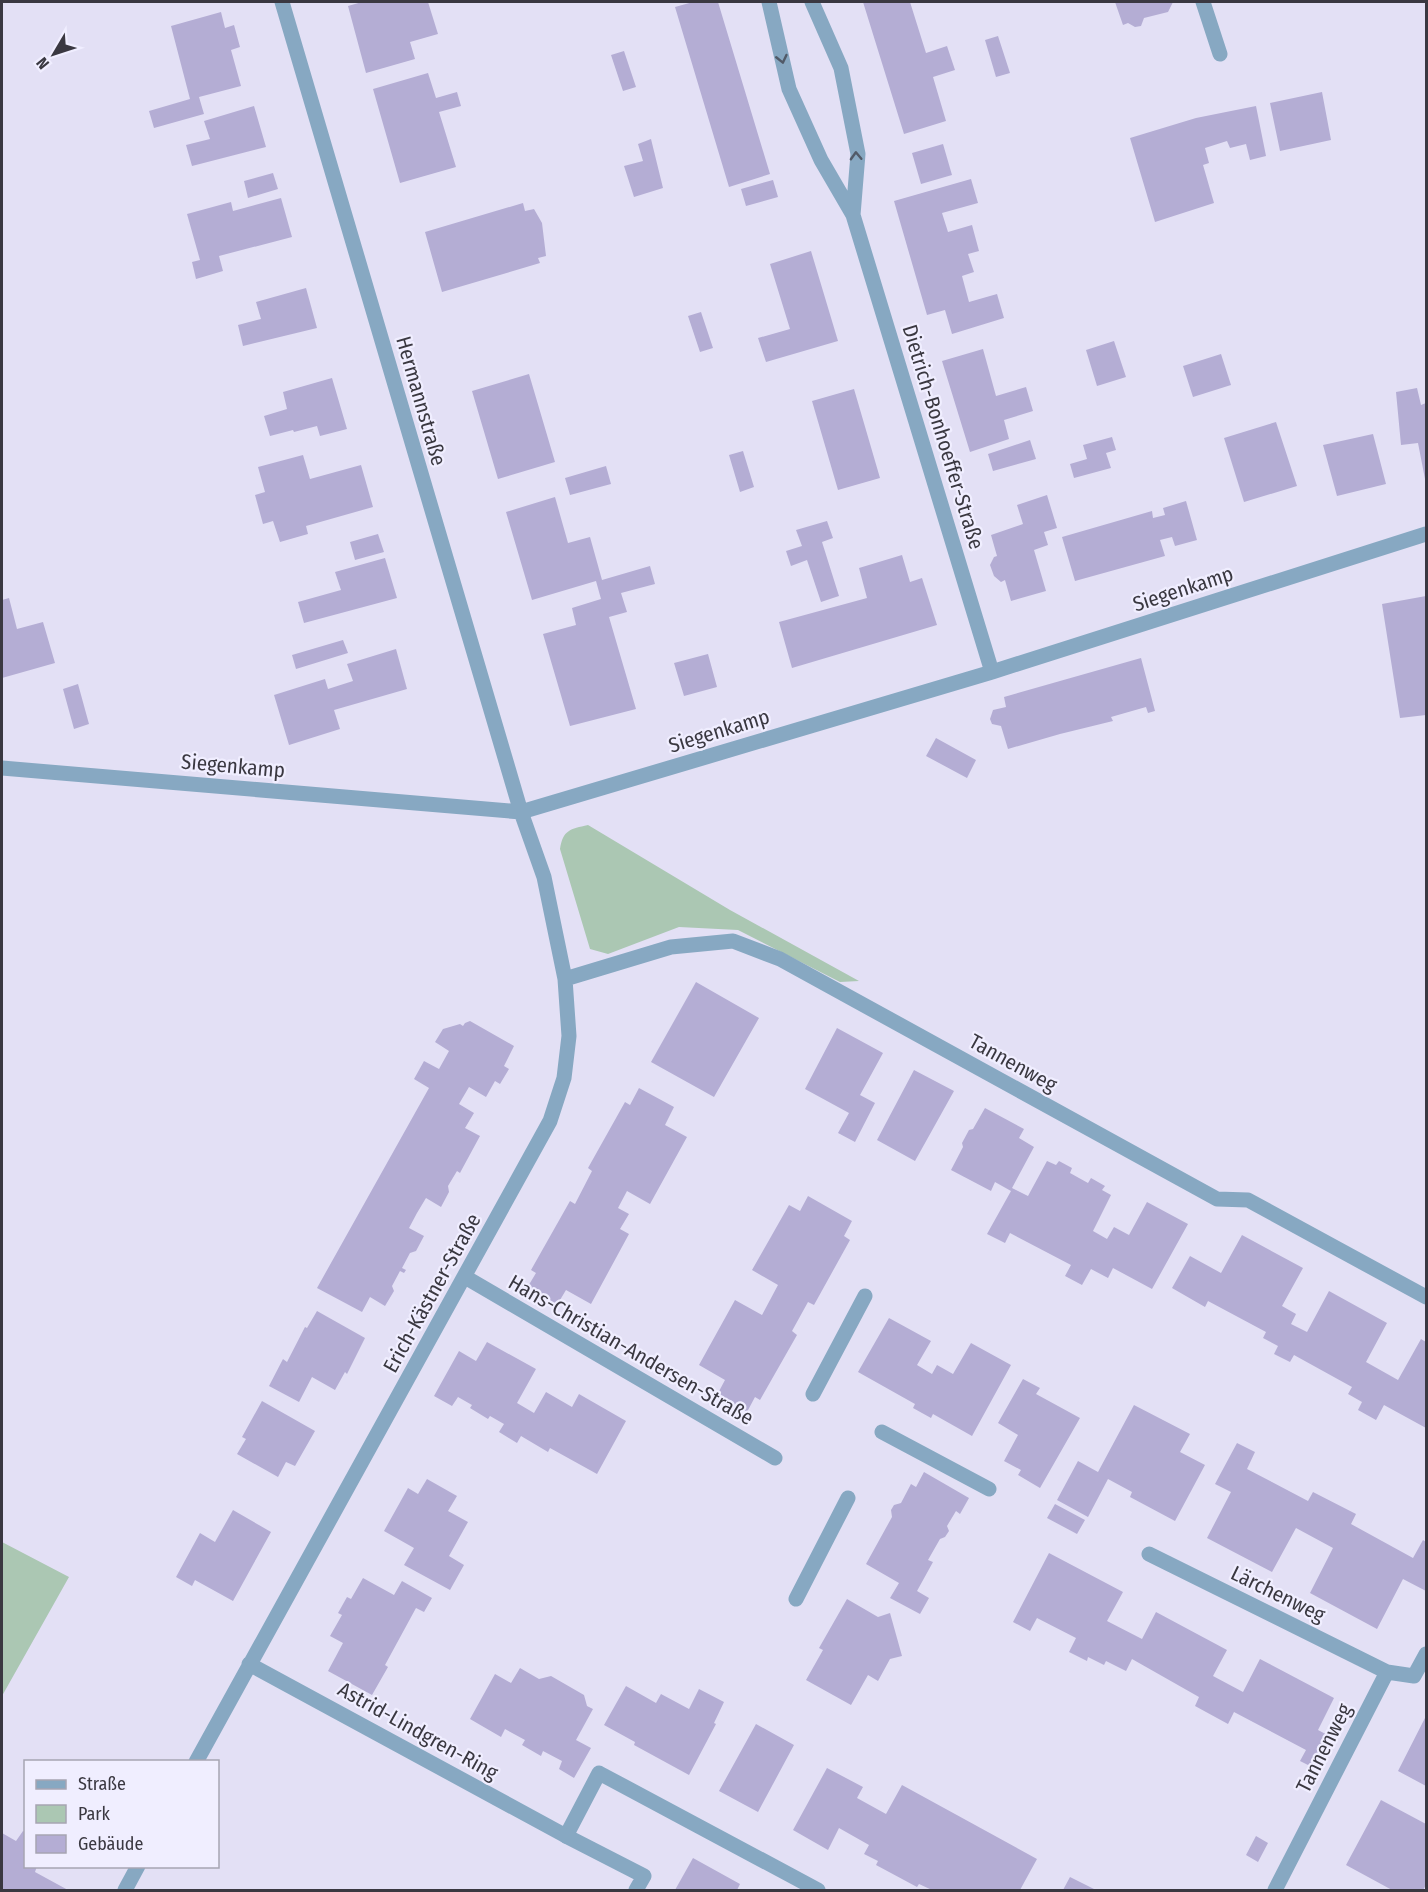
<svg xmlns="http://www.w3.org/2000/svg" width="1428" height="1892" font-family="'Fira Sans Condensed',sans-serif">
<rect width="100%" height="100%" fill="#e3e0f5"/>
<path fill="#abc7b3" d="M588,825L730,910L859,981L840,982L738,930L679,927L608,954L590,949L560,849C563,830 570,829 588,825Z
M2,1542L69,1577L2,1696Z"/>
<path fill="#b4add4" d="M362,2H428L438,34L410,42L415,59L366,73L348,6Z
M693,2H718L770,174L729,187L675,7Z
M863,2H910L926,53L947,46L955,70L933,77L946,121L904,134Z
M1115,2H1173L1168,12L1144,18L1141,26L1135,27L1128,23L1123,25Z
M221,12L225,28L234,25L240,47L231,50L241,86L199,97L204,114L154,128L149,111L190,99L171,26Z
M998,36L1010,73L996,77L985,40Z
M624,51L636,87L623,91L611,55Z
M428,73L436,98L457,92L461,106L439,112L456,167L400,183L373,89Z
M1322,92L1331,140L1280,151L1270,103Z
M254,106L266,147L192,166L186,145L210,139L204,121Z
M1256,106L1266,156L1250,160L1246,144L1230,148L1227,141L1205,148L1209,163L1203,165L1214,203L1155,222L1130,138L1196,118Z
M651,139L663,188L634,197L624,166L643,161L638,144Z
M943,144L952,175L921,184L912,153Z
M273,173L278,189L248,198L244,181Z
M971,179L978,203L942,213L948,232L972,225L979,251L968,254L974,272L962,276L969,302L997,294L1004,318L952,334L945,310L927,315L894,201Z
M773,180L778,197L746,206L741,189Z
M281,198L292,237L219,256L223,271L196,279L192,262L200,260L187,214L231,202L233,211Z
M523,203L525,211L534,209L542,223L546,256L538,258L540,263L442,292L425,232Z
M811,251L838,341L766,362L758,338L790,329L770,264Z
M306,288L317,328L243,346L238,325L261,319L256,302Z
M701,312L713,348L700,352L688,316Z
M1114,341L1126,377L1097,386L1086,350Z
M983,349L996,396L1026,387L1033,411L1004,420L1009,439L970,452L942,361Z
M1221,354L1231,385L1193,397L1183,366Z
M529,374L555,462L498,479L472,391Z
M332,378L347,429L320,436L317,426L294,432L293,430L270,436L264,416L287,409L283,392Z
M1417,388L1421,405L1426,403L1425,479L1418,443L1401,445L1396,392Z
M854,389L880,478L838,490L812,401Z
M1276,422L1297,486L1244,502L1224,438Z
M1373,434L1386,484L1337,496L1323,445Z
M1112,437L1116,450L1106,453L1111,468L1074,478L1070,464L1087,459L1083,445Z
M1030,440L1036,459L993,471L988,454Z
M743,451L754,487L740,492L729,455Z
M303,455L310,479L361,465L373,507L306,526L308,534L280,542L273,521L263,524L255,495L265,492L258,467Z
M606,466L611,484L570,495L565,478Z
M1047,495L1057,528L1044,532L1048,545L1034,550L1046,591L1011,601L1005,580L1001,582L994,576L990,565L994,557L997,556L991,535L1023,524L1017,505Z
M555,497L568,543L590,537L602,580L650,566L655,584L621,593L627,612L609,617L636,709L570,726L543,634L576,625L572,608L601,599L596,581L532,600L506,512Z
M1186,501L1197,540L1175,546L1172,537L1160,540L1165,556L1075,581L1062,537L1152,511L1153,518L1165,515L1163,508Z
M827,521L833,538L822,542L839,596L821,602L807,560L791,566L786,551L802,546L796,530Z
M378,534L384,552L355,560L350,542Z
M902,555L910,582L922,578L937,625L792,668L779,622L867,598L859,568Z
M385,558L397,598L304,623L298,602L341,590L335,572Z
M1426,596V715L1400,718L1382,604Z
M9,598L17,629L43,622L55,663L2,678V600Z
M343,640L348,653L296,669L292,655Z
M396,649L407,689L334,710L340,729L289,745L274,695L325,679L328,689L353,681L347,664Z
M708,654L717,687L684,696L674,663Z
M1141,658L1155,711L1148,713L1146,707L1111,717L1113,721L1060,734L1008,749L1001,726L992,724L990,719L993,710L1006,707L1004,697Z
M78,684L89,724L74,729L63,689Z
M936,738L976,760L967,778L926,756Z
M696,982L759,1018L714,1097L651,1062Z
M470,1021L514,1046L504,1066L509,1069L500,1084L495,1081L486,1097L469,1087L459,1104L474,1113L465,1128L480,1136L461,1171L460,1173L457,1171L448,1186L449,1192L441,1207L426,1198L417,1213L409,1228L424,1236L416,1251L410,1253L402,1268L406,1270L404,1273L400,1271L392,1286L394,1291L385,1306L370,1297L362,1312L317,1288L429,1088L414,1079L424,1061L439,1069L449,1051L435,1042L443,1029L460,1024L463,1026L465,1023Z
M837,1028L883,1053L860,1095L875,1103L855,1142L838,1133L849,1113L805,1089Z
M914,1070L954,1091L915,1161L877,1140Z
M639,1088L674,1107L665,1125L687,1137L650,1204L627,1191L618,1208L629,1214L620,1229L629,1234L591,1304L566,1290L557,1305L527,1288L536,1273L531,1270L570,1201L575,1204L592,1171L588,1168L625,1102L630,1105Z
M985,1108L1024,1129L1019,1138L1034,1147L1012,1188L1028,1196L1047,1161L1056,1165L1059,1161L1072,1168L1070,1173L1088,1183L1091,1178L1105,1186L1102,1190L1111,1195L1093,1231L1107,1239L1114,1227L1129,1235L1147,1202L1188,1224L1152,1289L1113,1268L1108,1278L1091,1269L1082,1285L1065,1276L1071,1265L1010,1233L1005,1243L987,1234L1011,1191L995,1182L991,1191L951,1170L963,1147L962,1143L969,1130L973,1129Z
M808,1196L852,1221L844,1236L850,1240L814,1305L808,1302L792,1331L797,1335L760,1400L755,1397L747,1412L717,1395L725,1380L699,1365L735,1300L762,1315L778,1285L752,1270L789,1205L800,1211Z
M1242,1235L1303,1268L1282,1306L1296,1314L1291,1324L1307,1332L1329,1291L1387,1323L1366,1362L1398,1380L1421,1339L1426,1342V1428L1384,1405L1376,1420L1358,1410L1362,1402L1348,1394L1352,1387L1294,1355L1290,1362L1274,1354L1278,1346L1263,1338L1266,1332L1208,1301L1205,1307L1172,1288L1190,1256L1221,1273Z
M317,1311L365,1338L347,1374L345,1372L335,1390L312,1377L299,1402L269,1386L283,1359L287,1362L305,1327L307,1328Z
M889,1318L931,1341L917,1365L932,1374L937,1365L953,1374L971,1343L1011,1365L972,1436L933,1414L931,1418L913,1408L915,1404L858,1372Z
M487,1342L536,1369L517,1403L534,1413L546,1392L572,1407L579,1394L626,1421L597,1474L550,1448L548,1452L521,1436L517,1443L499,1432L504,1424L490,1416L488,1419L470,1408L472,1405L458,1397L452,1406L434,1396L459,1351L476,1361Z
M1023,1379L1040,1388L1036,1394L1080,1418L1040,1488L1018,1475L1021,1470L1004,1461L1018,1435L998,1423Z
M262,1401L315,1431L295,1466L286,1462L278,1477L237,1454L246,1439L242,1437Z
M1134,1405L1190,1434L1180,1452L1205,1465L1175,1521L1130,1497L1132,1492L1108,1479L1088,1517L1057,1500L1078,1461L1098,1472Z
M1237,1443L1255,1452L1247,1469L1308,1501L1313,1492L1356,1514L1351,1524L1413,1558L1423,1540L1426,1542V1591L1403,1579L1377,1629L1310,1593L1333,1548L1296,1528L1272,1572L1207,1538L1231,1492L1215,1484Z
M924,1472L969,1498L960,1514L956,1511L947,1526L949,1531L945,1537L940,1539L928,1560L933,1562L917,1591L929,1598L920,1614L890,1598L899,1583L866,1564L892,1517L891,1510L894,1505L901,1503L911,1484L916,1487Z
M427,1479L457,1496L448,1511L468,1522L449,1556L464,1565L450,1590L404,1565L414,1548L384,1531L408,1488L418,1494Z
M1055,1504L1085,1520L1077,1534L1047,1518Z
M233,1510L271,1532L233,1601L195,1580L192,1586L176,1577L200,1533L215,1542Z
M1049,1553L1123,1592L1107,1621L1142,1639L1156,1612L1227,1650L1213,1676L1243,1692L1260,1659L1334,1698L1318,1730L1335,1739L1318,1770L1300,1761L1306,1750L1234,1712L1228,1724L1195,1706L1199,1697L1132,1659L1126,1671L1106,1661L1104,1665L1088,1657L1087,1661L1069,1652L1076,1638L1037,1618L1030,1631L1013,1622Z
M363,1578L394,1595L402,1581L432,1598L424,1612L416,1608L385,1665L388,1667L372,1695L328,1671L343,1643L330,1636L342,1615L338,1613L347,1597L351,1599Z
M847,1599L878,1617L890,1613L902,1656L890,1659L878,1681L868,1675L851,1705L806,1680L823,1650L819,1648Z
M520,1668L539,1679L551,1676L584,1695L587,1706L593,1709L576,1740L591,1748L574,1778L559,1769L562,1761L543,1751L541,1756L522,1745L525,1740L505,1729L501,1737L470,1719L495,1674L511,1683Z
M626,1686L656,1703L661,1694L689,1709L699,1689L724,1702L714,1723L716,1724L689,1775L634,1745L635,1742L604,1725Z
M1426,1716V1786L1398,1771Z
M756,1724L794,1745L758,1812L719,1791Z
M827,1768L863,1787L857,1798L886,1814L902,1785L1037,1859L1020,1890H932L919,1884L917,1887L876,1865L878,1861L864,1854L869,1845L839,1828L828,1850L793,1830Z
M1381,1800L1426,1824V1885L1423,1890H1392L1346,1865Z
M23,1831L26,1832V1866H37L35,1872L68,1890H2V1833L16,1841Z
M1256,1836L1268,1843L1258,1862L1246,1855Z
M693,1858L740,1884L737,1890H675Z
M1070,1877L1096,1890H1063Z"/>
<g fill="none" stroke-linecap="round" stroke-linejoin="round">
<path stroke="#87a8c2" stroke-width="15" d="M566,1836L599,1773L818,1890"/>
<path stroke="#87a8c2" stroke-width="15" d="M769,2L789,89L821,160L853,215L992,672
M812,2L841,68L858,154L853,215
M1203,2L1220,54
M2,768L521,812L992,672L1426,534
M565,979L671,947L733,941L780,959L1217,1199L1248,1200L1426,1297
M465,1277L775,1458
M813,1394L865,1296
M882,1432L989,1489
M1149,1554L1387,1672
M796,1599L848,1498
M249,1664L566,1836L644,1876L636,1890
M196,1762L550,1121L564,1078L569,1036L565,979L544,877L521,812L282,2
M125,1890L138,1866
M1275,1890L1387,1672L1414,1676L1426,1654"/>
</g>
<defs><path id="oneway-chevron" d="M-2-3.5L2.5 0L-2 3.5" fill="none" stroke-width="1.6" stroke-linecap="round" stroke-linejoin="round" transform="scale(1.5)"/></defs>
<g stroke="#515a68">
<use href="#oneway-chevron" transform="translate(782 59) rotate(77)"/>
<use href="#oneway-chevron" transform="translate(856 156) rotate(-92)"/>
</g>
<g text-anchor="middle" stroke-width="4.5" stroke-linejoin="round" paint-order="stroke">
<g font-size="21" fill="#3a3841" stroke="#f0eeff">
<text transform="translate(421 401) rotate(74)" y="7">Hermannstraße</text>
<text transform="translate(943 437) rotate(73)" y="7">Dietrich-Bonhoeffer-Straße</text>
<text transform="translate(1183 589) rotate(-18)" y="7">Siegenkamp</text>
<text transform="translate(719 731) rotate(-17)" y="7">Siegenkamp</text>
<text transform="translate(233 766) rotate(5)" y="7">Siegenkamp</text>
<text transform="translate(1013 1063) rotate(29)" y="7">Tannenweg</text>
<text transform="translate(432 1293) rotate(-61)" y="7">Erich-Kästner-Straße</text>
<text transform="translate(631 1350) rotate(30)" y="7">Hans-Christian-Andersen-Straße</text>
<text transform="translate(1278 1594) rotate(26)" y="7">Lärchenweg</text>
<text transform="translate(418 1731) rotate(29)" y="7">Astrid-Lindgren-Ring</text>
<text transform="translate(1324 1748) rotate(-63)" y="7">Tannenweg</text>
</g>
</g>
<rect width="1428" height="1892" fill="none" stroke="#3a3841" stroke-width="6"/>
<rect x="24" y="1760" width="195" height="108" fill="#f0eeff" stroke="#a7a5b3" stroke-width="1.5"/>
<rect x="36" y="1780" width="30" height="9" fill="#87a8c2" stroke="#a7a5b3" stroke-width="1.5"/>
<text x="78" y="1790" font-size="18" fill="#3a3841">Straße</text>
<rect x="36" y="1805" width="30" height="18" fill="#abc7b3" stroke="#a7a5b3" stroke-width="1.5"/>
<text x="78" y="1820" font-size="18" fill="#3a3841">Park</text>
<rect x="36" y="1835" width="30" height="18" fill="#b4add4" stroke="#a7a5b3" stroke-width="1.5"/>
<text x="78" y="1850" font-size="18" fill="#3a3841">Gebäude</text>
<g transform="translate(54 54) rotate(231)" stroke="#f0eeff" stroke-width="4.5" paint-order="stroke">
<path d="M0-4.5L10 22L0 15L-10 22Z" fill="#3a3841"/>
<text y="-9" font-size="16" font-weight="bold" text-anchor="middle" fill="#3a3841">N</text>
</g>
</svg>
